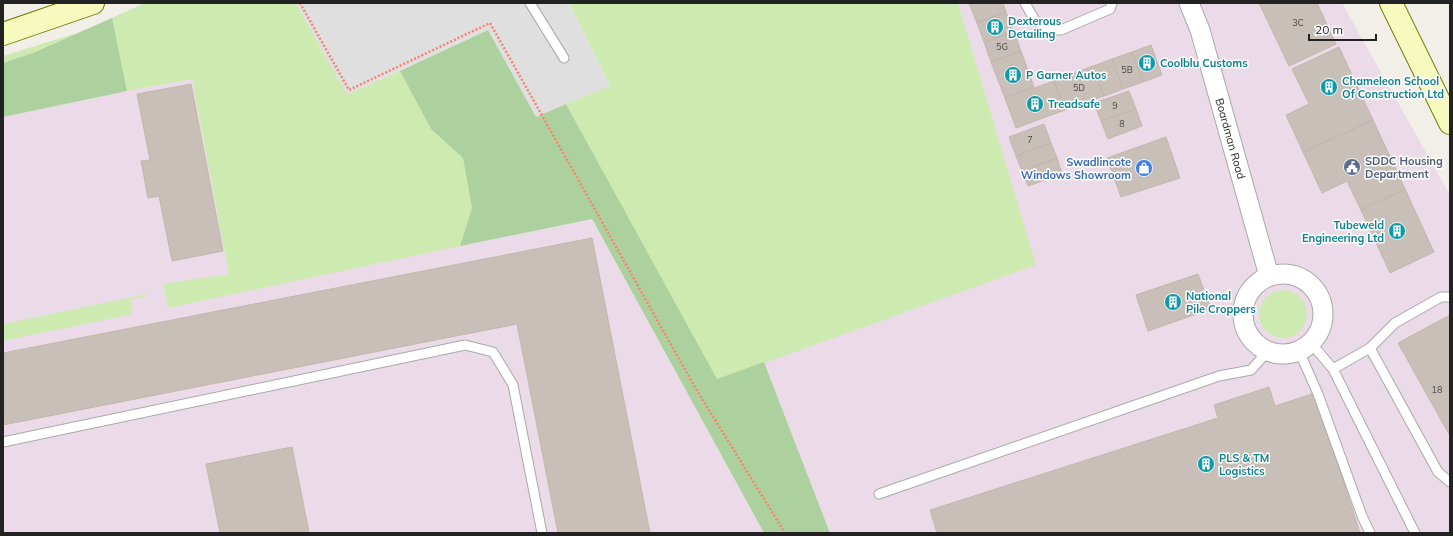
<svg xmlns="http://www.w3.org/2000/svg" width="1453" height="536" font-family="Mulish,sans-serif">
<rect width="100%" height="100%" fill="#f2efe9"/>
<path fill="#e0dfdf" d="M296,3H569L610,86L536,117L488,30L347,95Z"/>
<path fill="#ebdbe8" d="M145,3H296L347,95L488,30L764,533H3V60L33,53Z
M958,3H1342L1450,195V533H830L764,362L1035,265Z"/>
<path fill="#cdebb0" d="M145,3H296L347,95L400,71L431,129L463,158L472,208L460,246L168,308L163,284L229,274L192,79L127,91L112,18Z
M569,3H958L1036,265L717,380L566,104L610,86Z
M80,32L33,53L3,63V56Z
M1259 314a24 24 0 1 1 48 0a24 24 0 1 1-48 0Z
M147,294V296L130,300L133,314L3,341V324Z"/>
<path fill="#add19e" d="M112,18L127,91L3,117V63L33,53Z
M488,30L536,117L566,104L717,379L764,362L830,533H764L592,219L460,246L472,208L463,158L431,129L400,71Z"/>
<path fill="#c7bfb8" stroke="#c4b6ab" d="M969,3H1003L1006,12L977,23Z
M1259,3H1317L1336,44L1289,66Z
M1006,12L1014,32L984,42L977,23Z
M1014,32L1021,51L991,62L984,42Z
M1151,45L1162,75L1143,82L1132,52Z
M1339,47L1373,120L1303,152L1286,115L1309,104L1292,69Z
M1021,51L1034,87L1005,98L991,62Z
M1132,52L1143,82L1123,89L1112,59Z
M1112,59L1123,89L1104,96L1093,66Z
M1093,66L1104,96L1065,110L1054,81Z
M1054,81L1065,110L1016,128L1005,98Z
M191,84L223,251L172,261L159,196L148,198L141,161L150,160L137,94Z
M1129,91L1136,109L1101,121L1094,103Z
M1136,109L1142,126L1108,139L1101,121Z
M1373,120L1405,189L1361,210L1347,181L1322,193L1303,152Z
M1044,124L1051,143L1016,156L1009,137Z
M1166,137L1180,178L1121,197L1107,158Z
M1051,143L1057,158L1022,171L1016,156Z
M1057,158L1062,174L1028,186L1022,171Z
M1405,189L1434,252L1390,273L1361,210Z
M592,238L650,533H558L517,324L3,425V353Z
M1198,274L1211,309L1148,331L1136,295Z
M1450,315V436L1398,343Z
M1269,387L1275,406L1315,393L1360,533H937L930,510L1218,418L1214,405Z
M292,447L309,532L220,533L206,464Z"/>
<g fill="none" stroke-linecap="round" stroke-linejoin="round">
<g stroke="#a9a9a9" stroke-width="11">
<path id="lane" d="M530,3L564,58
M1025,3L1034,19L1048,30H1061L1110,9L1112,3
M1311,343L1333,369L1415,533
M1370,348L1438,472L1450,482
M1299,351L1318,394L1362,516L1370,533
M1333,369L1370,348L1395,323L1441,297H1450
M3,442L465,345L493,352L513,385L542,533
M879,494L1219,376L1251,370L1268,351"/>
</g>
<g stroke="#a9a9a9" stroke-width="21">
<g id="street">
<path id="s1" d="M1189,3L1200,30L1269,276"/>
<circle cx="1283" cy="314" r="40"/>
</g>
</g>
<g stroke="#707d05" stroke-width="24">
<path id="secondary" d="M1391,3L1450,123
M3,34L93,3"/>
</g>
<path stroke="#fa8072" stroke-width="2.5" stroke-dasharray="2 2" stroke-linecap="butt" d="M300,3L349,90L490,23L696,389L785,533"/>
<use href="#lane" stroke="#fff" stroke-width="9"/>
<use href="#street" stroke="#fff" stroke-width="19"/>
<use href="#secondary" stroke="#f7fabf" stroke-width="22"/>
</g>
<defs>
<g id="building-disc" transform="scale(0.9)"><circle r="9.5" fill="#0f9aa8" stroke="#fff"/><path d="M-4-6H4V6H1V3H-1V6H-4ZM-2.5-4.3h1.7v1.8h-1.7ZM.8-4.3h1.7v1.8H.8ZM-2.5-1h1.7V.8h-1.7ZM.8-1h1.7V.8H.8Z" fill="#fff"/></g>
<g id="civic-disc" transform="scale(0.9)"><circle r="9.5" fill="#5c6f8a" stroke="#fff"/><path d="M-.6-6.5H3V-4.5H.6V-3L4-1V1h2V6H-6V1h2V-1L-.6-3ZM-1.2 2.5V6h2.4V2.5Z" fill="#fff"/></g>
<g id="shop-disc" transform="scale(0.9)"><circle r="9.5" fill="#3f7fe0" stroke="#fff"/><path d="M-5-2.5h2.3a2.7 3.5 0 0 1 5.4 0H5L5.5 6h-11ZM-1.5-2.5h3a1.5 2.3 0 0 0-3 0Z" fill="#fff"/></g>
</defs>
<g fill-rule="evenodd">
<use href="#building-disc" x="995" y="27"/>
<use href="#building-disc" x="1147" y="63"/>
<use href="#building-disc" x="1013" y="75"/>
<use href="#building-disc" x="1329" y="87"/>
<use href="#building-disc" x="1035" y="104"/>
<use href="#civic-disc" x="1352" y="167"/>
<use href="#shop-disc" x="1144" y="168"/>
<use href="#building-disc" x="1397" y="231"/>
<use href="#building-disc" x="1173" y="302"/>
<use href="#building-disc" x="1206" y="464"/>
</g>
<g text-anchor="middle" stroke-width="3" stroke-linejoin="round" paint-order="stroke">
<g font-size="9" fill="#4b4948">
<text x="1298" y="26">3C</text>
<text x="1002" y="50">5G</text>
<text x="1127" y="73">5B</text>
<text x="1079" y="91">5D</text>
<text x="1115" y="109">9</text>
<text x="1122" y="127">8</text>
<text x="1030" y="143">7</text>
<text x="1437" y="393">18</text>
</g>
<g font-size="11" font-weight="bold" fill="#0d838f" stroke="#fff" text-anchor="start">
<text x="1008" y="25">Dexterous<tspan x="1008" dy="13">Detailing</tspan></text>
<text x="1160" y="67">Coolblu Customs</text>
<text x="1026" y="79">P Garner Autos</text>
<text x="1342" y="85">Chameleon School<tspan x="1342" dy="13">Of Construction Ltd</tspan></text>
<text x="1048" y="108">Treadsafe</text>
<text x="1384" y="229" text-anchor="end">Tubeweld<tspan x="1384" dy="13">Engineering Ltd</tspan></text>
<text x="1186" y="300">National<tspan x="1186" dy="13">Pile Croppers</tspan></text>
<text x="1219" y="462">PLS &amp; TM<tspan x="1219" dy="13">Logistics</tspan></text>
</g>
<g font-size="11" fill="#222" stroke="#fff">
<text dy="4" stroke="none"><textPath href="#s1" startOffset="142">Boardman Road</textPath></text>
</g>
<g font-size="11" font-weight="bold" fill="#4e5e75" stroke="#fff" text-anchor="start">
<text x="1365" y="165">SDDC Housing<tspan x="1365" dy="13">Department</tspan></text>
</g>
<g font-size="11" font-weight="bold" fill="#366cbe" stroke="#fff" text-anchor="end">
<text x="1131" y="166">Swadlincote<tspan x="1131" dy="13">Windows Showroom</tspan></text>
</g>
</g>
<rect width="1453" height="536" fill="none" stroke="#222222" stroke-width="8"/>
<path d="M1309 34v6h67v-6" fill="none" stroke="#222222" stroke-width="2"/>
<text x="1315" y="34" font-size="12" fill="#222222" stroke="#ffffff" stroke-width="3" paint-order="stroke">20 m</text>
</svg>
